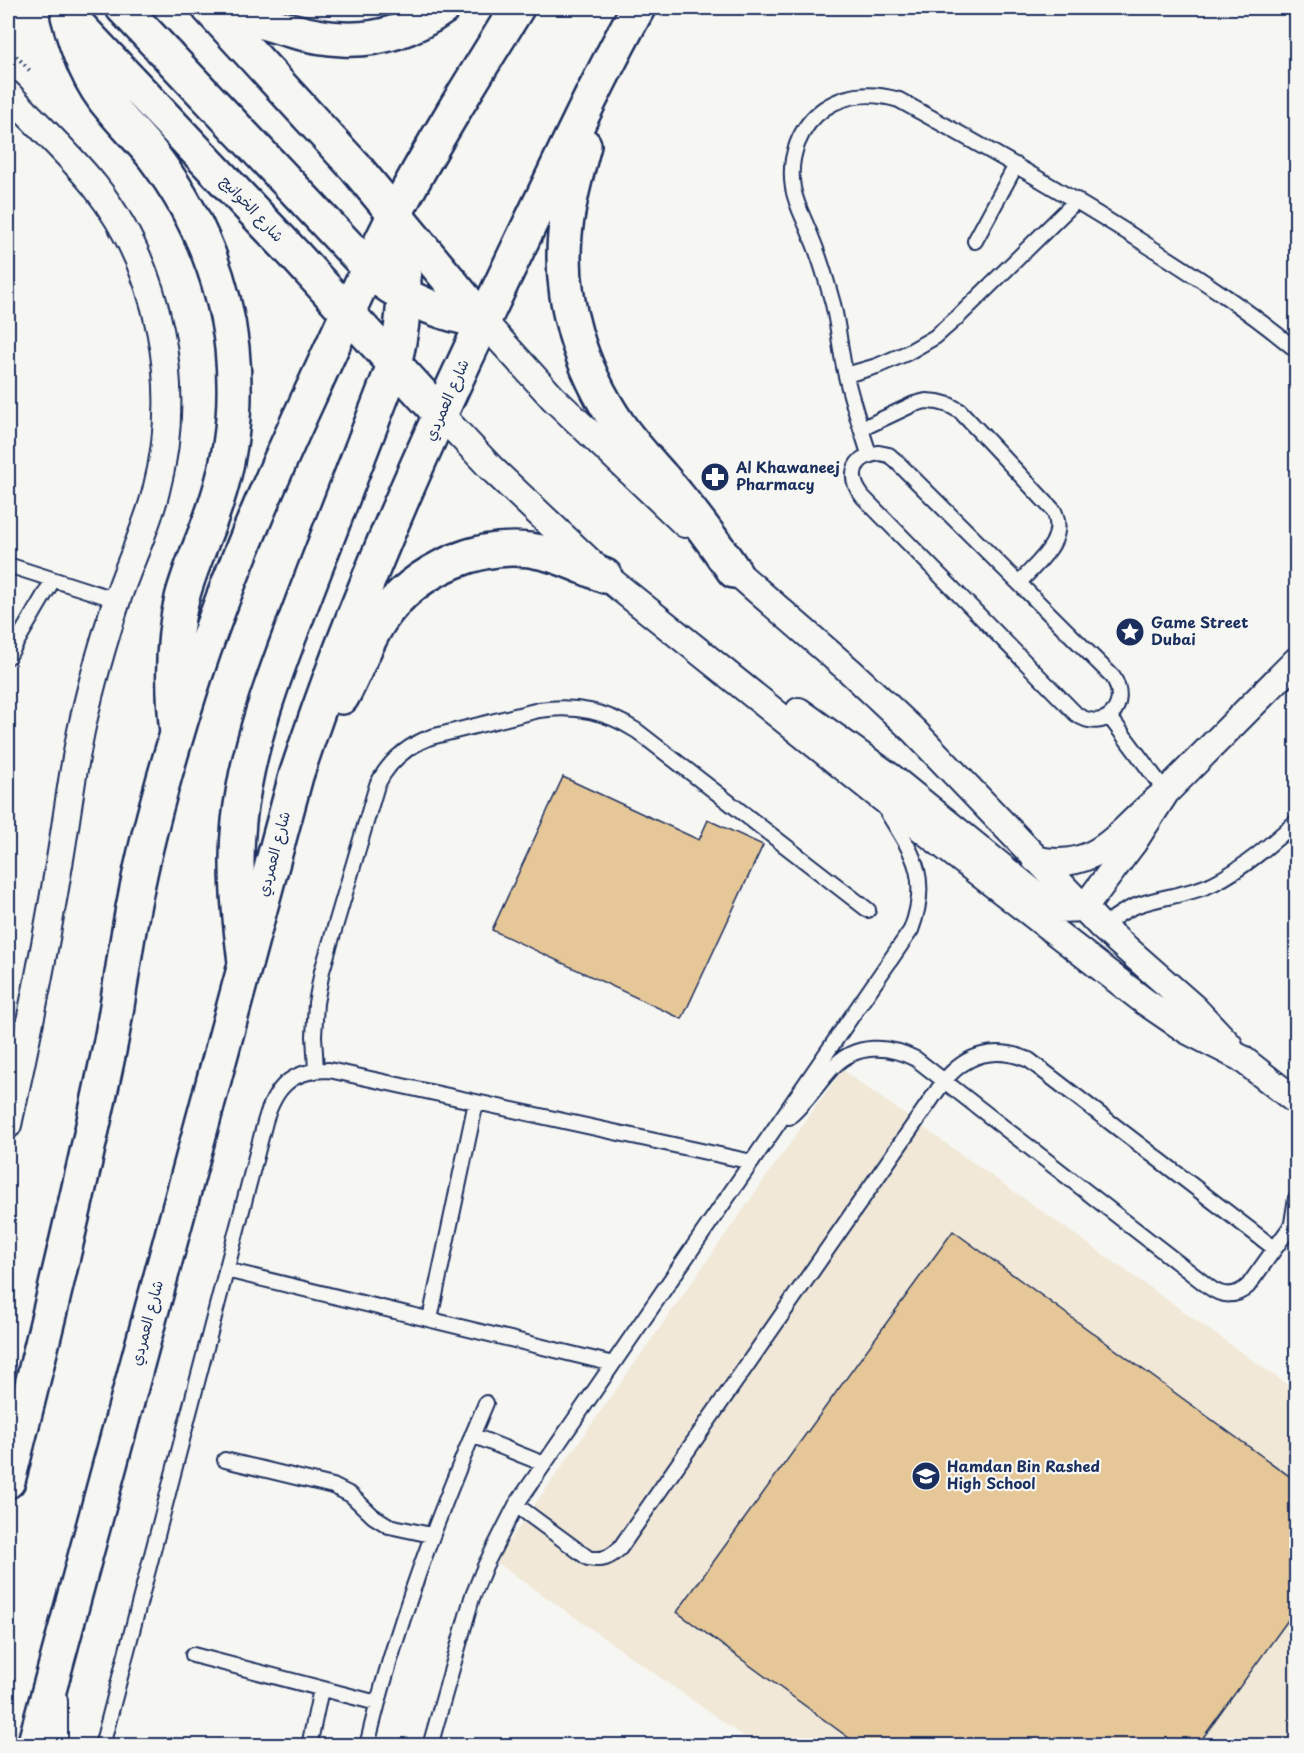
<svg xmlns="http://www.w3.org/2000/svg" width="1304" height="1753" font-family="'Playpen Sans','Playpen Sans Arabic',sans-serif">
<rect width="100%" height="100%" fill="#f6f6f2"/>
<filter id="ink" filterUnits="userSpaceOnUse"><feTurbulence type="fractalNoise" baseFrequency=".0167" numOctaves="2"/><feDisplacementMap in="SourceGraphic" scale="12" xChannelSelector="R" yChannelSelector="G"/><feConvolveMatrix kernelMatrix="1 2 1 2 8 2 1 2 1" color-interpolation-filters="sRGB"/></filter>
<g filter="url(#ink)">
<path fill="#f1e8d7" d="M842,1070L1296,1391V1745H756L495,1561Z"/>
<path fill="#e5c798" stroke="#1b2f5e" stroke-width="1.5" d="M563,777L699,840L708,820L763,845L682,1019L492,930Z
M953,1231L1296,1481V1609L1197,1746H860L677,1612Z"/>
<g fill="none" stroke-linecap="round" stroke-linejoin="round">
<g stroke="#1b2f5e" stroke-width="18">
<path id="service" d="M975,241L1016,165
M846,375L877,366L907,353L935,337L960,315L1077,200
M861,429L914,404L926,401L938,402L949,405L960,411L1054,511C1068,541 1037,562 1019,583
M879,453L889,455L897,462L1113,677C1131,706 1104,734 1076,714L863,497C847,477 852,457 879,453Z
M869,454C861,428 852,402 846,376C840,352 839,328 833,304C827,282 821,260 812,239C806,222 796,206 793,188C788,158 799,126 825,108C848,93 872,92 899,100C983,146 1066,193 1147,245C1199,278 1250,311 1296,350
M8,565L117,600
M8,657L53,580
M1109,716L1166,792
M1102,927C1113,918 1124,910 1138,905C1163,896 1190,895 1214,883C1244,868 1271,844 1296,822
M316,1070L314,1036L316,1003L322,971L377,785C389,761 406,746 431,737L539,710C576,705 606,711 637,731L868,910
M789,1117C807,1102 817,1084 833,1067C856,1043 889,1045 916,1059L1209,1287C1222,1297 1236,1297 1248,1286L1296,1219
M1292,1223L1296,1198
M226,1270L613,1364
M430,1319L476,1102
M472,1435L544,1464
M225,1460L333,1486L351,1495L373,1516L389,1526L431,1535
M516,1505L588,1558C602,1561 610,1558 620,1548L944,1081C967,1053 996,1046 1029,1060L1274,1248
M193,1655L377,1703
M102,1746L265,1122C275,1087 291,1070 329,1070L752,1162
M309,1746L321,1689
M367,1746C395,1627 438,1515 486,1403
M430,1746L472,1598L485,1566L516,1505L911,930C931,877 913,854 886,810"/>
</g>
<g stroke="#1b2f5e" stroke-width="30">
<path id="minor" d="M8,94C37,124 68,153 95,186C161,270 183,388 156,491C147,528 129,563 117,600C104,640 92,681 83,722C73,766 68,810 61,853C46,944 28,1035 8,1125
M483,321L553,398L685,524
M440,414L492,469L605,576L877,794L1144,1001L1188,1031L1241,1058L1296,1101
M720,558L850,671L914,731L1102,927L1194,1008L1229,1045
M799,711L891,777L1045,902L1058,909L1084,908L1133,843L1166,792
M1035,859C1100,875 1121,826 1166,792L1296,661
M54,1701V1746"/>
</g>
<g stroke="#1b2f5e" stroke-width="38">
<path id="primary" d="M584,145C576,175 568,204 565,234C559,301 581,369 618,424C631,443 647,460 662,477C688,507 712,539 734,571
M342,697C356,672 365,643 381,619C415,569 485,538 545,553C565,558 585,568 605,576
M8,1481C44,1338 79,1195 109,1051C119,1002 124,952 134,903C145,846 160,790 177,734C211,618 258,507 309,397C337,337 363,277 393,218C431,146 474,77 517,8
M34,1746L296,776C357,589 440,411 525,234C562,158 597,81 638,8"/>
</g>
<g stroke="#1b2f5e" stroke-width="38">
<path id="trunk" d="M123,8L379,279C411,302 444,315 483,321
M209,8L356,168L483,321
M220,8C301,34 365,63 443,8
M68,16C77,50 89,83 112,109C126,126 141,140 154,157C196,213 224,278 232,348C237,398 233,451 217,500C207,533 191,564 182,598C171,643 172,688 177,733
M75,22L293,253L440,414
M245,962C239,915 234,868 239,821C248,740 278,666 307,590C336,515 365,440 394,365C407,314 408,266 395,215"/>
</g>
<path stroke="#1b2f5e" stroke-width="4" stroke-dasharray="1.5 4.5" stroke-linecap="butt" d="M8,47L32,73"/>
<use href="#service" stroke="#f6f6f2" stroke-width="14"/>
<use href="#minor" stroke="#f6f6f2" stroke-width="26"/>
<use href="#primary" stroke="#f6f6f2" stroke-width="33"/>
<use href="#trunk" stroke="#f6f6f2" stroke-width="33"/>
</g>
</g>
<defs>
<g id="pharmacy-disc" transform="scale(1.5)"><circle r="9.5" fill="#1b2f5e" stroke="#f6f6f2"/><path d="M-2-6h4v4h4v4h-4v4h-4v-4h-4v-4h4Z" fill="#fff"/></g>
<g id="sight-disc" transform="scale(1.5)"><circle r="9.5" fill="#1b2f5e" stroke="#f6f6f2"/><path d="M0-6L1.8-2.2L6-1.7L2.9 1.2L3.7 5.4L0 3.3L-3.7 5.4L-2.9 1.2L-6-1.7L-1.8-2.2Z" fill="#fff"/></g>
<g id="school-disc" transform="scale(1.5)"><circle r="9.5" fill="#1b2f5e" stroke="#f6f6f2"/><path d="M0-5L7-2L0 1L-7-2ZM-4 1L0 2.5L4 1V4Q0 6-4 4Z" fill="#fff"/></g>
</defs>
<g fill-rule="evenodd">
<use href="#pharmacy-disc" x="715" y="477"/>
<use href="#sight-disc" x="1130" y="632"/>
<use href="#school-disc" x="926" y="1476"/>
</g>
<g text-anchor="middle" stroke-width="4.5" stroke-linejoin="round" paint-order="stroke">
<g font-size="15" fill="#1b2f5e" stroke="#f6f6f2">
<text transform="translate(252 209) rotate(47)" y="5">شارع الخوانيج</text>
<text transform="translate(447 400) rotate(-66)" y="5">شارع العمردي</text>
<text transform="translate(274 854) rotate(-75)" y="5">شارع العمردي</text>
<text transform="translate(147 1323) rotate(-75)" y="5">شارع العمردي</text>
</g>
<g font-size="15" font-weight="bold" fill="#1b2f5e" stroke="#f6f6f2" text-anchor="start">
<text x="736" y="473">Al Khawaneej<tspan x="736" dy="17">Pharmacy</tspan></text>
<text x="1151" y="628">Game Street<tspan x="1151" dy="17">Dubai</tspan></text>
<text x="947" y="1472">Hamdan Bin Rashed<tspan x="947" dy="17">High School</tspan></text>
</g>
</g>
<rect width="1304" height="1753" fill="none" stroke="#f6f6f2" stroke-width="30"/>
<rect x="15" y="15" width="1274" height="1723" fill="none" stroke="#1b2f5e" stroke-width="2" filter="url(#ink)"/>
</svg>
